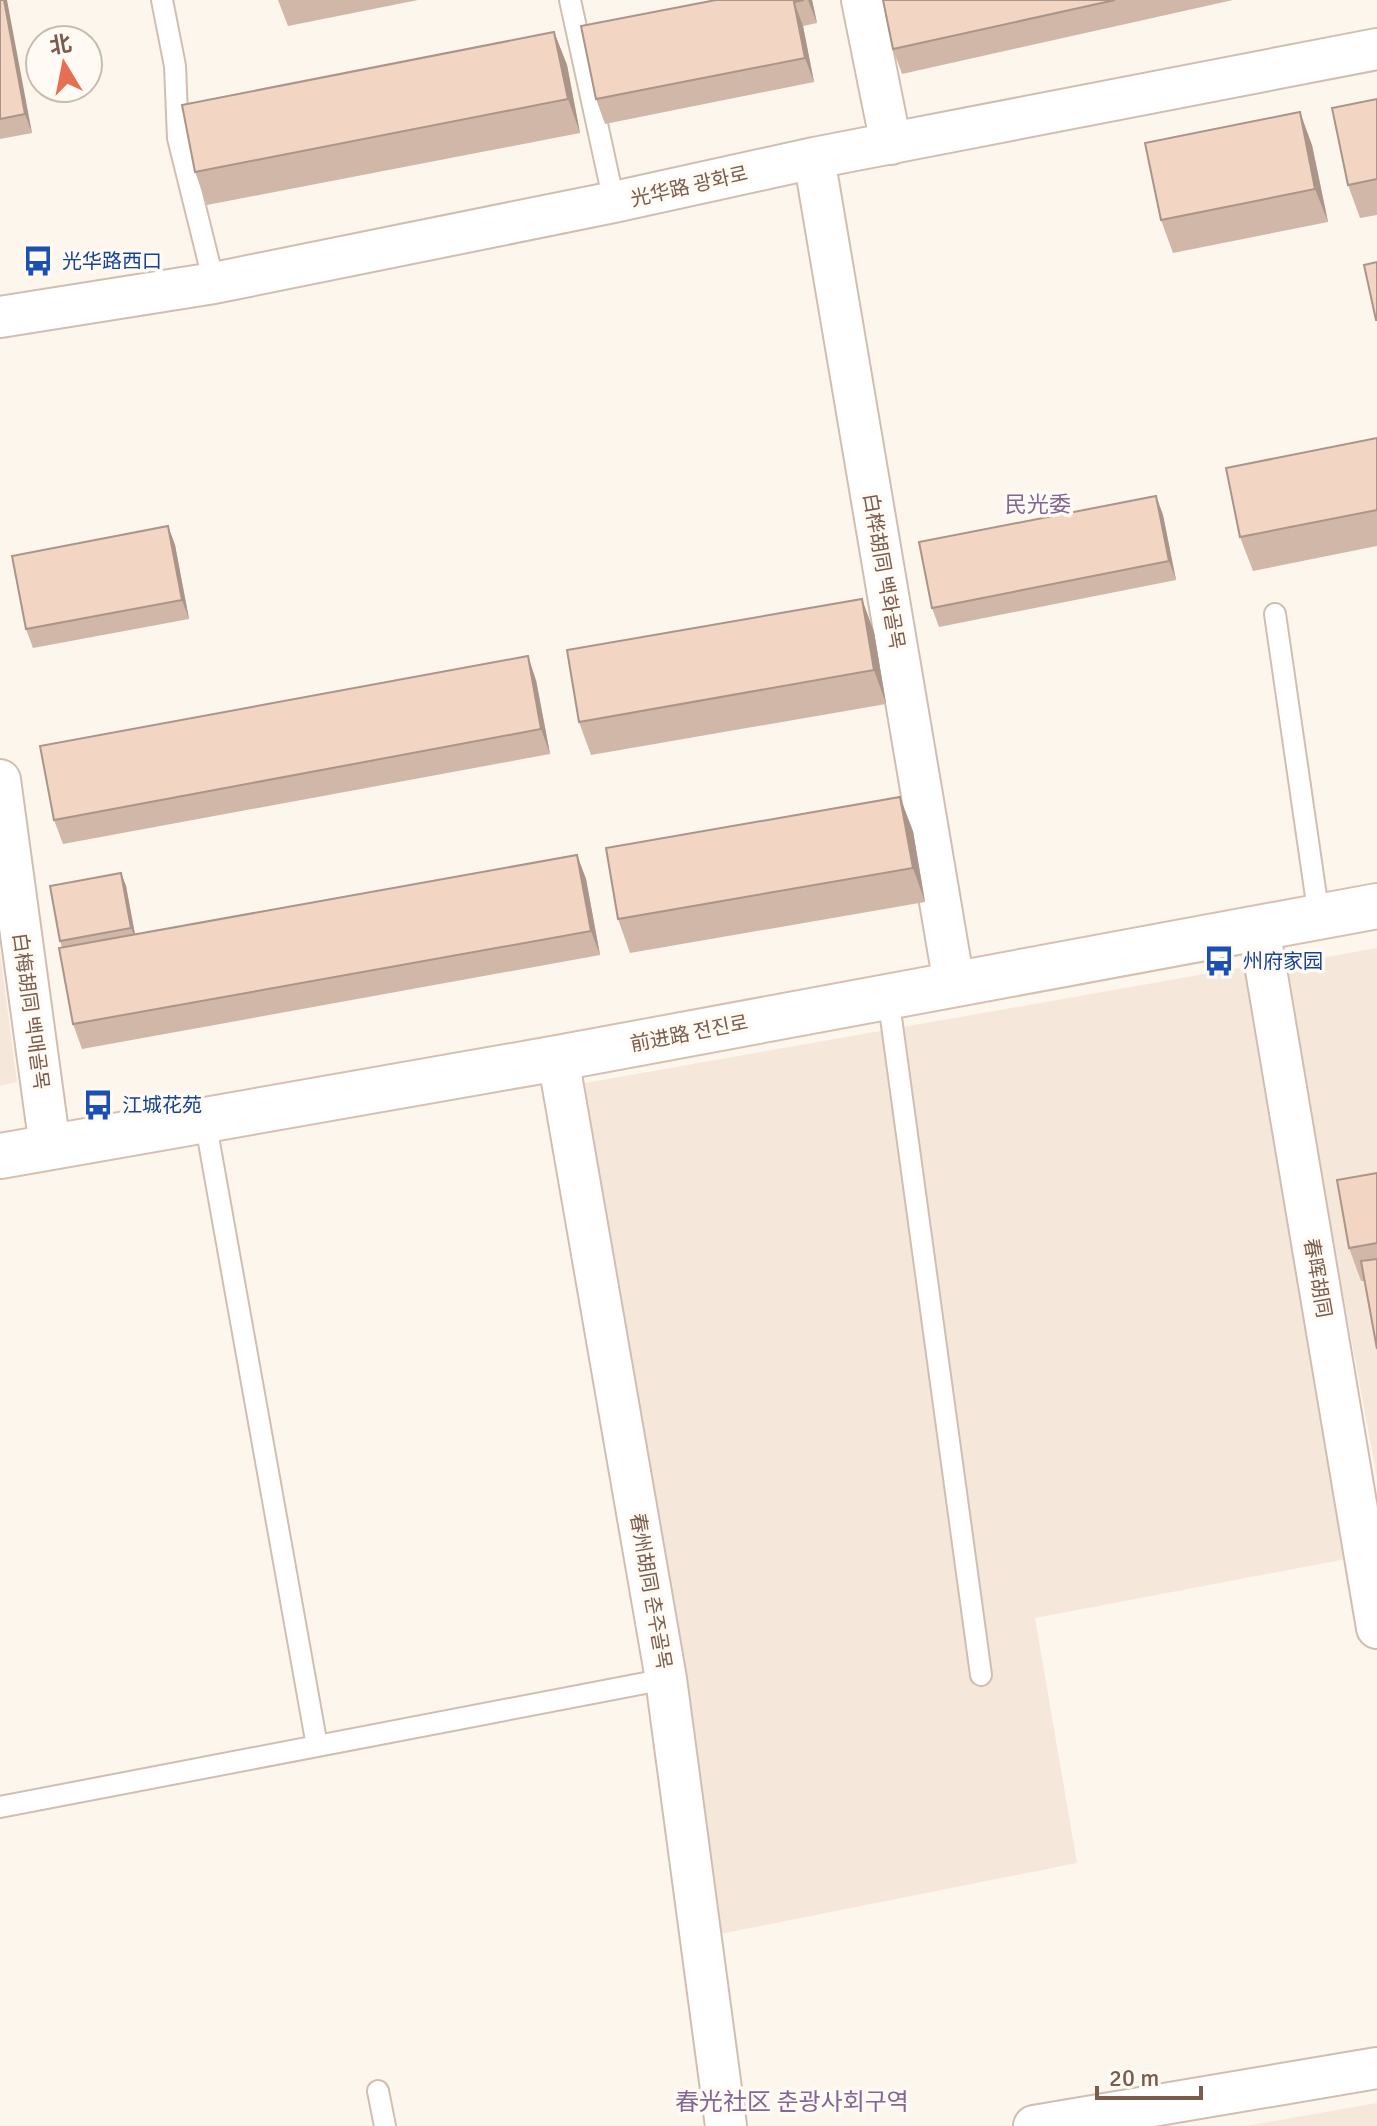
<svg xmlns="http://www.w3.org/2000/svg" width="1377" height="2126" font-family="Signika,'Noto Sans SC','Noto Sans KR',sans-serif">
<rect width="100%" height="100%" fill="#fdf6ec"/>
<path fill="#f5e8da" d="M1377,948V1478L1282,965Z
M0,951L17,1082L0,1086Z
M1244,967L1346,1559L1035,1618L1077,1863L715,1935L585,1083Z
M1377,2103V2126H1245Z"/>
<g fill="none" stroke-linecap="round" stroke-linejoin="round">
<g stroke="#d1beb0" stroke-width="24">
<path id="lane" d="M162,0L175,66L178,138L214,283
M570,0L614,202
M1275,614L1319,917
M888,996L981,1675
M205,1120L317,1746
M0,1807L666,1679
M378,2091L385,2126"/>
</g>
<g stroke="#d1beb0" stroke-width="44">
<path id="street" d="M862,0L891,144
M814,158L954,984
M0,317L214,283L614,202L814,158L1377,49
M0,780L50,1147
M1259,928L1377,1628
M558,1058L666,1679L726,2126
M1034,2126L1377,2068"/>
</g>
<g stroke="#d6c0b0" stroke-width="48">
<path id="secondary" d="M0,1156L558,1058L1377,906"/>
</g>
<use href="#lane" stroke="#fff" stroke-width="20"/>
<use href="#street" stroke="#fff" stroke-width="40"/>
<use href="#secondary" stroke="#fff" stroke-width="44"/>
</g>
<path fill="#d1b7a8" d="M0,0L32,133L0,139Z
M278,0H418L288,26Z
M716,0H812L817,23L803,26L814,82L605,124L596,99Z
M883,0H1233L902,74L893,49Z
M554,32L567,65L580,133L207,205L195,172Z
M1377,99V215L1360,218L1348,185Z
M1312,145L1328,222L1173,253L1161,220Z
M1377,438V546L1253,571L1240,537Z
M1156,496L1163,515L1176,580L939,627L932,608Z
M168,526L175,545L189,619L33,648L26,629Z
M874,632L886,704L591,755L579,722Z
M536,680L550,754L63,844L54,820Z
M913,831L925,902L630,953L618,919Z
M577,855L586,879L600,955L82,1049L73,1024L62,947L60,941L121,873L126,886L135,934Z
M1377,1173V1349L1365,1281H1361L1349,1248Z"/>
<path fill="#aa9588" d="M4,0H7L32,133L25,114Z
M808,0H812L817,23Z
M794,2L803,26L814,82L805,58Z
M554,32L567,65L580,133L568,99Z
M1300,112L1312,145L1328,222L1315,189Z
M1156,496L1163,515L1176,580L1169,561Z
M168,526L175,545L189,619L182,600Z
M862,599L874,632L886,704L874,670Z
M528,656L536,680L550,754L541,729Z
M900,797L913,831L925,902L913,868Z
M577,855L586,879L600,955L591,931Z
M121,873L126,886L136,940L131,928Z"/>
<path fill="#f3d5c3" stroke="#aa9588" stroke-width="2" d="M0,0H4L25,114L0,119Z
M716,0H804L794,2L805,58L596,99L581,26Z
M883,0H1115L893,49Z
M554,32L568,99L195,172L182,105Z
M1377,99V179L1348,185L1332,108Z
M1300,112L1315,189L1161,220L1145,143Z
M1377,262V320H1376L1364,265Z
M1377,438V510L1240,537L1226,468Z
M1156,496L1169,561L932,608L919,542Z
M168,526L182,600L26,629L12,556Z
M862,599L874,670L579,722L567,650Z
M528,656L541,729L54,820L40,746Z
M900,797L913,868L618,919L606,848Z
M577,855L591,931L73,1024L59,948Z
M121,873L131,928L60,941L50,886Z
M1377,1173V1243L1349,1248L1337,1180Z
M1377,1259V1349L1361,1261Z"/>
<defs>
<g id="bus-bare" transform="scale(2.4)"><path d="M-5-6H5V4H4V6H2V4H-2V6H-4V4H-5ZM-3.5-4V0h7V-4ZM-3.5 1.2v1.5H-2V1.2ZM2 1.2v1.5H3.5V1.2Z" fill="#1a4fb4" stroke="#fffaf3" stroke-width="2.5" paint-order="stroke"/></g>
</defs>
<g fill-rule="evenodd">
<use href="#bus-bare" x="38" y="261"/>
<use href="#bus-bare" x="1219" y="961"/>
<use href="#bus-bare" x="98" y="1105"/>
</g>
<g text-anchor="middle" stroke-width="7" stroke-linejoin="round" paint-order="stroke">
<g font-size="20" fill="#7a5c4d" stroke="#fffaf3">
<text transform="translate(689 186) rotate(-13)" y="7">光华路 광화로</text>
<text transform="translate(884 571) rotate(80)" y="7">白桦胡同 백화골목</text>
<text transform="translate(31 1011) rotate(82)" y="7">白梅胡同 백매골목</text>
<text transform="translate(689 1033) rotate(-11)" y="7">前进路 전진로</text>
<text transform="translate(1318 1278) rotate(80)" y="7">春晖胡同</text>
<text transform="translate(651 1591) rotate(80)" y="7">春州胡同 춘주골목</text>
</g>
<g font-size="20" fill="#164399" stroke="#fffaf3" text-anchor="start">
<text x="62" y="268">光华路西口</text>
<text x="1243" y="968">州府家园</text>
<text x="122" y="1112">江城花苑</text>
</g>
<g font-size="22" fill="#846695" stroke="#fffaf3">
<text x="1038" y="512">民光委</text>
</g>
<g font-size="24" fill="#846695" stroke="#fffaf3">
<text x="792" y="2110">春光社区 춘광사회구역</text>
</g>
</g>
<g transform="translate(64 64) rotate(350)"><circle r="38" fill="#fffaf3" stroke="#cabbb1" stroke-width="2"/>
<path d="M0-6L14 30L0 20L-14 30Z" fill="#e76f51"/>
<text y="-12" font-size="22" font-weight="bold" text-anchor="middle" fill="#7a5c4d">北</text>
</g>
<path d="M1097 2086v12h104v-12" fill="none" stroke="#7a5c4d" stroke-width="4"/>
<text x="1109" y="2086" font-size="24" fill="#7a5c4d" stroke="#fffaf3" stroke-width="6" paint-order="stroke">20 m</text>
</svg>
